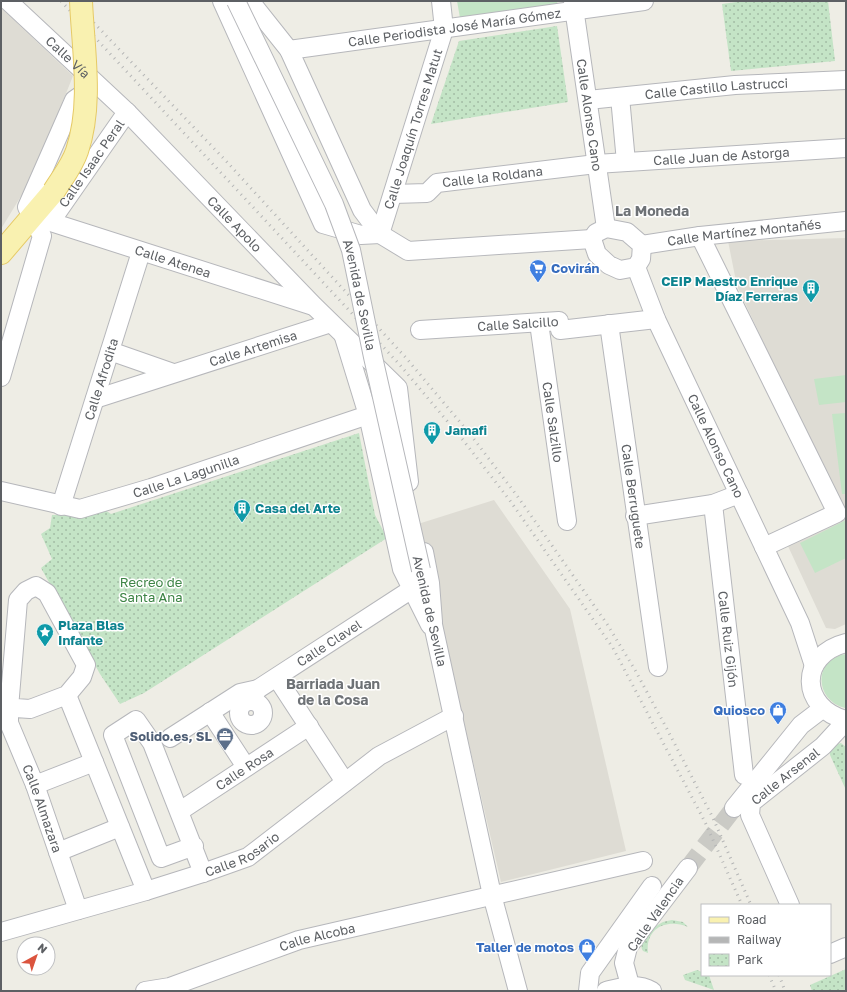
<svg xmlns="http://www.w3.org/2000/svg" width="847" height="992" font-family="'Golos Text',sans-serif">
<defs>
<pattern id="park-dots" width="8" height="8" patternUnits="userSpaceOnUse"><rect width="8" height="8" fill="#c4e4c6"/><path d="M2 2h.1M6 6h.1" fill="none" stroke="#a2bca4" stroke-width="1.8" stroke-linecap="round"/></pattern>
</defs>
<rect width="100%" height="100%" fill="#eeede5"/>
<path fill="#dedcd4" d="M1,8L73,76L32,178L1,229Z
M846,238V624L835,629L826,628L787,544L844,515L737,286L728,241Z
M494,500L570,609L626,851L501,882L418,524Z"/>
<path fill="#c4e4c6" d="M457,1H557L558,6L460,18Z
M846,375V402L819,405L814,379Z
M846,413V494H842L832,414Z
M846,520V558L815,573L800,543Z
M846,654V708H845C814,700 813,659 846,654Z"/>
<path fill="url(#park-dots)" d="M744,1H828L835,61L731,71L722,4Z
M557,26L568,102L431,124L459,41Z
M359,433L375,515L387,538L144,693L120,704L100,674L41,568L52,559L41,534L50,528L52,515H83L102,508L111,514Z
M841,743L846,747V790L830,755V750L835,745Z
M672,920L683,922L688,927C667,918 645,928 648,953L643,951C636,942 654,926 663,922C665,921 669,921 672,920Z
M846,969V991H812L810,985Z
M697,970L702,972V975H709L714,990L685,980L683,975Z"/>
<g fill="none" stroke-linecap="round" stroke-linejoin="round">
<path stroke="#cacac5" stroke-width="18" stroke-dasharray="18 9" stroke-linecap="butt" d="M688,868L734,808"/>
<g stroke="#b6b7bb" stroke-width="20">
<g id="minor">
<path id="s1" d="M8,1L127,112L314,306L398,388L409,482"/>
<path d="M222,1L323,224L361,235L380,234"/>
<path d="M250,1L289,50L362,210L380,234L408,251L592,239"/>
<path id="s2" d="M573,1L606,228"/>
<path id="s3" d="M289,50L644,1"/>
<path d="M620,97L626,162"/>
<path id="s4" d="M588,100L735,85L846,80"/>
<path id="s5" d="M393,194L427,193L437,183L596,164L846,148"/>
<path id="s6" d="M32,216L313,306"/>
<path id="s7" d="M35,216L56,214L127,112"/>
<path d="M606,228L627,232L642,245L641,259L636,267L620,270L609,265L597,254L592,239L596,233Z"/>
<path id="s8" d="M380,234L444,29L441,1"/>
<path d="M700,236L837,513L764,547"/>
<path id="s9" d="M642,245L700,236L846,221"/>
<path id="s10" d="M636,267L656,319L800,623L814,666"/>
<path id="s11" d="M539,323L567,521"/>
<path id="s12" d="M609,324L658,667"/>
<path id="s13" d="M420,330L559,321L560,330L656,319"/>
<path d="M344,337L368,415L402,569L430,625"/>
<path d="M110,351L173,373"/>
<path d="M1,377L42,236L27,207L74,100L94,86"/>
<path id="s14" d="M95,399L331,323"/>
<path id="s15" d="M1,491L80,509L151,488L368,415L392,393"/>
<path id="s16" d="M713,504L744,775"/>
<path id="s17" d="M61,506L141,252"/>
<path d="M635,516L713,504L739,494"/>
<path d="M424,552L430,583L433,622"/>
<path d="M430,611L492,895L518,991"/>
<path d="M846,643C798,655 800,708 846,720"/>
<path d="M277,678L345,782"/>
<path d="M67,695L146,891"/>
<circle cx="251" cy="713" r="12"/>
<path id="s18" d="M250,701L258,689L412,589"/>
<path id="s19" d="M1,707L30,709L67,695L82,677L86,665L47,593L36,586L26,591L18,600L9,708V723L35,785L78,910"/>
<path d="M210,712L246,767"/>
<path d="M170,738L240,693L258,689"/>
<path d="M35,785L94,762"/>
<path d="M734,808L801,725L822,709"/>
<path id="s20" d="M180,811L309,726"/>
<path d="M194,846L161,858L113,735L136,720L152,743L203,873"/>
<path d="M58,852L120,827"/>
<path id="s21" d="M790,905L750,815L751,803L823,746L846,721"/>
<path id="s22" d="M1,932L146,891L203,873L248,857L379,756L454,716"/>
<path d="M830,954L846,947"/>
<path d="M630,985L624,963L628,947L688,868"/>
<path id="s23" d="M145,991L170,987L299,940L643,861"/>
<path d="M588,991L590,973L652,886"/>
<path d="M606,991C623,987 636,982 652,991"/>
</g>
</g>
<g stroke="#e6ca66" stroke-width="24">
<path id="major" d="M1,253L54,191"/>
</g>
<use href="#minor" stroke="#fff" stroke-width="18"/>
<use href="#major" stroke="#f9f1b0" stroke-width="22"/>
<path stroke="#b5b6b6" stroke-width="3" stroke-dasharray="1 5" stroke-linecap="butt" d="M61,1L400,365L463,440L511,502L613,648L705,822L742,905
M73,1L227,162L407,359L470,434L518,497L607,624L635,670L667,729L713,818L751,905
M769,975L776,991
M779,975L785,991"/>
<g stroke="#b6b7bb" stroke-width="20" stroke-linecap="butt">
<g id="minor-bridge">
<path id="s24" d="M236,1L334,204L351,250L373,357L421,570"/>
</g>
</g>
<g stroke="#e6ca66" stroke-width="24" stroke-linecap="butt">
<path id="major-bridge" d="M54,191C62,178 72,166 77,151C93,104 83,49 81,1"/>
</g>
<use href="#minor-bridge" stroke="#fff" stroke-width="18"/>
<use href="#major-bridge" stroke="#f9f1b0" stroke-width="22"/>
</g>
<defs>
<g id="supermarket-pin" transform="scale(0.9)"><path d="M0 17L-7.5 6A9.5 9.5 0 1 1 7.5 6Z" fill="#3f7fe0" stroke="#fff"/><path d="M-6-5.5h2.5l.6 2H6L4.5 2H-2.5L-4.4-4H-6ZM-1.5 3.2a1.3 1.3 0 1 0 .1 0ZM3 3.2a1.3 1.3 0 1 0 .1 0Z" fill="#fff"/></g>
<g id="building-pin" transform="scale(0.9)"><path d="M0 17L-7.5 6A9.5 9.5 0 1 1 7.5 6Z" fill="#0f9aa8" stroke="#fff"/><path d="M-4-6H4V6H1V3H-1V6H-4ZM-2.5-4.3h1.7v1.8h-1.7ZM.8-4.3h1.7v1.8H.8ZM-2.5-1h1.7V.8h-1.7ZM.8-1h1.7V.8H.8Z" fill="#fff"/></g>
<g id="sight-pin" transform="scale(0.9)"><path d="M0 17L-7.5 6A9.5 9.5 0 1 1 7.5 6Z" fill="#0f9aa8" stroke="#fff"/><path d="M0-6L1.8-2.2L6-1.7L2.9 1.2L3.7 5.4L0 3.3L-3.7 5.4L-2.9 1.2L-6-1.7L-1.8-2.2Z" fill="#fff"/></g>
<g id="shop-pin" transform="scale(0.9)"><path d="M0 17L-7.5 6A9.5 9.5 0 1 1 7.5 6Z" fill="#3f7fe0" stroke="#fff"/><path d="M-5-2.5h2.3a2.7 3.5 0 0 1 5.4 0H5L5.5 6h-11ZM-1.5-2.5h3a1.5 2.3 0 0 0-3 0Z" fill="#fff"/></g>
<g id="office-pin" transform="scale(0.9)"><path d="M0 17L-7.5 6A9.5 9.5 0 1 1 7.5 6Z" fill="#5c6f8a" stroke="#fff"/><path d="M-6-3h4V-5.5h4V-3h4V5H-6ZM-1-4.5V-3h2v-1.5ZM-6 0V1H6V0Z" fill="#fff"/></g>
</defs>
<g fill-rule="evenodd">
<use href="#supermarket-pin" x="538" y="268"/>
<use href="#building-pin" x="811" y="288"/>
<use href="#building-pin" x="432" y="430"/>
<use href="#building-pin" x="242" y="508"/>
<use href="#sight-pin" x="45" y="632"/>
<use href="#shop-pin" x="778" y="710"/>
<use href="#office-pin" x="225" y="736"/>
<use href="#shop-pin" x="587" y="947"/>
</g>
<g text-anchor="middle" stroke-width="3" stroke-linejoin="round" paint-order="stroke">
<g font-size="13" fill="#5d6064" stroke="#fff">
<text dy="5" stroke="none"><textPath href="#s3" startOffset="167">Calle Periodista José María Gómez</textPath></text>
<text dy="5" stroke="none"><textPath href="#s1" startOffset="82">Calle Vía</textPath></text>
<text dy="5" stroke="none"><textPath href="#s4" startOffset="129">Calle Castillo Lastrucci</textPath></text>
<text dy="5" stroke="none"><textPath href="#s2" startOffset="115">Calle Alonso Cano</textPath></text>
<text dy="5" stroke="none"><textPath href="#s8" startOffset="110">Calle Joaquín Torres Matut</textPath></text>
<text dy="5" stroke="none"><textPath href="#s5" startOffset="334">Calle Juan de Astorga</textPath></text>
<text dy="5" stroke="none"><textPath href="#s7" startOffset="83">Calle Isaac Peral</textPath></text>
<text dy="5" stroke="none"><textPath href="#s5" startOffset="104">Calle la Roldana</textPath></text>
<text dy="5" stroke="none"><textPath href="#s1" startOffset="318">Calle Apolo</textPath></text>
<text dy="5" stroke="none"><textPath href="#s9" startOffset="103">Calle Martínez Montañés</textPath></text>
<text dy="5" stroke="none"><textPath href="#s6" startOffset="148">Calle Atenea</textPath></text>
<text dy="5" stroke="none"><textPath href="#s24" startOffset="320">Avenida de Sevilla</textPath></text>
<text dy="5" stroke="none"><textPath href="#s13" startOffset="98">Calle Salcillo</textPath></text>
<text dy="5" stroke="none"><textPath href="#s14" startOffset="166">Calle Artemisa</textPath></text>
<text dy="5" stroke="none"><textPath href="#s17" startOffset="133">Calle Afrodita</textPath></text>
<text dy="5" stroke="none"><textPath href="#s11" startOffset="100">Calle Salzillo</textPath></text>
<text dy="5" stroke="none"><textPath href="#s10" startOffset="196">Calle Alonso Cano</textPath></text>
<text dy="5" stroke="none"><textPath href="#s15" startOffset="192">Calle La Lagunilla</textPath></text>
<text dy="5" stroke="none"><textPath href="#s12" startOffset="174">Calle Berruguete</textPath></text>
<text transform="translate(430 611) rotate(77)" y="5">Avenida de Sevilla</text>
<text dy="5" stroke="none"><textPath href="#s16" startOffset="136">Calle Ruiz Gijón</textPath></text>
<text dy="5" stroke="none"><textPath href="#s18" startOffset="99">Calle Clavel</textPath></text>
<text dy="5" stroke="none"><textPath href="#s20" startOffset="77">Calle Rosa</textPath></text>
<text dy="5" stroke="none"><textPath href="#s21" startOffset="154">Calle Arsenal</textPath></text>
<text dy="5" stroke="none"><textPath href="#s19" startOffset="438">Calle Almazara</textPath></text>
<text dy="5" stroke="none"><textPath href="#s22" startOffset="254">Calle Rosario</textPath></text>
<text transform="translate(655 914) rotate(-55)" y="5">Calle Valencia</text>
<text dy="5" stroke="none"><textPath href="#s23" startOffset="181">Calle Alcoba</textPath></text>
</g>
<g font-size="13" font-weight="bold" fill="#366cbe" stroke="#fff" text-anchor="end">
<text x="551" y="273" text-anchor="start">Covirán</text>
<text x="765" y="715">Quiosco</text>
<text x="574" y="952">Taller de motos</text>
</g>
<g font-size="13" font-weight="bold" fill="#0d838f" stroke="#fff" text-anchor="start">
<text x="798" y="286" text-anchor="end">CEIP Maestro Enrique<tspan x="798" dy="15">Díaz Ferreras</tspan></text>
<text x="445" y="435">Jamafi</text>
<text x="255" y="513">Casa del Arte</text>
<text x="58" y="630">Plaza Blas<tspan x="58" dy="15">Infante</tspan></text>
</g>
<g font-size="13" fill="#3d8445" stroke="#fff">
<text x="151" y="587">Recreo de<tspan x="151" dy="15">Santa Ana</tspan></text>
</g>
<g font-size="13" font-weight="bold" fill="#4e5e75" stroke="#fff" text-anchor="end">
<text x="212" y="741">Solido.es, SL</text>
</g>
<g font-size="14" font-weight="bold" fill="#6e7276" stroke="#fff">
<text x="652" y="216">La Moneda</text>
<text x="333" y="689">Barriada Juan<tspan x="333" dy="16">de la Cosa</tspan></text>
</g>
</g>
<rect width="847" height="992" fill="none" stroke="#5d6064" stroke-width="4"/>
<rect x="701" y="904" width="130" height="72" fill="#ffffff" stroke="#bebfc1"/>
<rect x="709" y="917" width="20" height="6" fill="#f9f1b0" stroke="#bebfc1"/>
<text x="737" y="924" font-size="12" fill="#5d6064">Road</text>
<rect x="709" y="937" width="20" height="6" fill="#b5b6b6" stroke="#bebfc1"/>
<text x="737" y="944" font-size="12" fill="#5d6064">Railway</text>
<rect x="709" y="954" width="20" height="12" fill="url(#park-dots)" stroke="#bebfc1"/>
<text x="737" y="964" font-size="12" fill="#5d6064">Park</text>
<g transform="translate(36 956) rotate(40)"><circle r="19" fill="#ffffff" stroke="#bebfc1"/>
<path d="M0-3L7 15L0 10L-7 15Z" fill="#db543e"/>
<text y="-6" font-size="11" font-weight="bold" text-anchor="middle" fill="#5d6064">N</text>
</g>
</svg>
